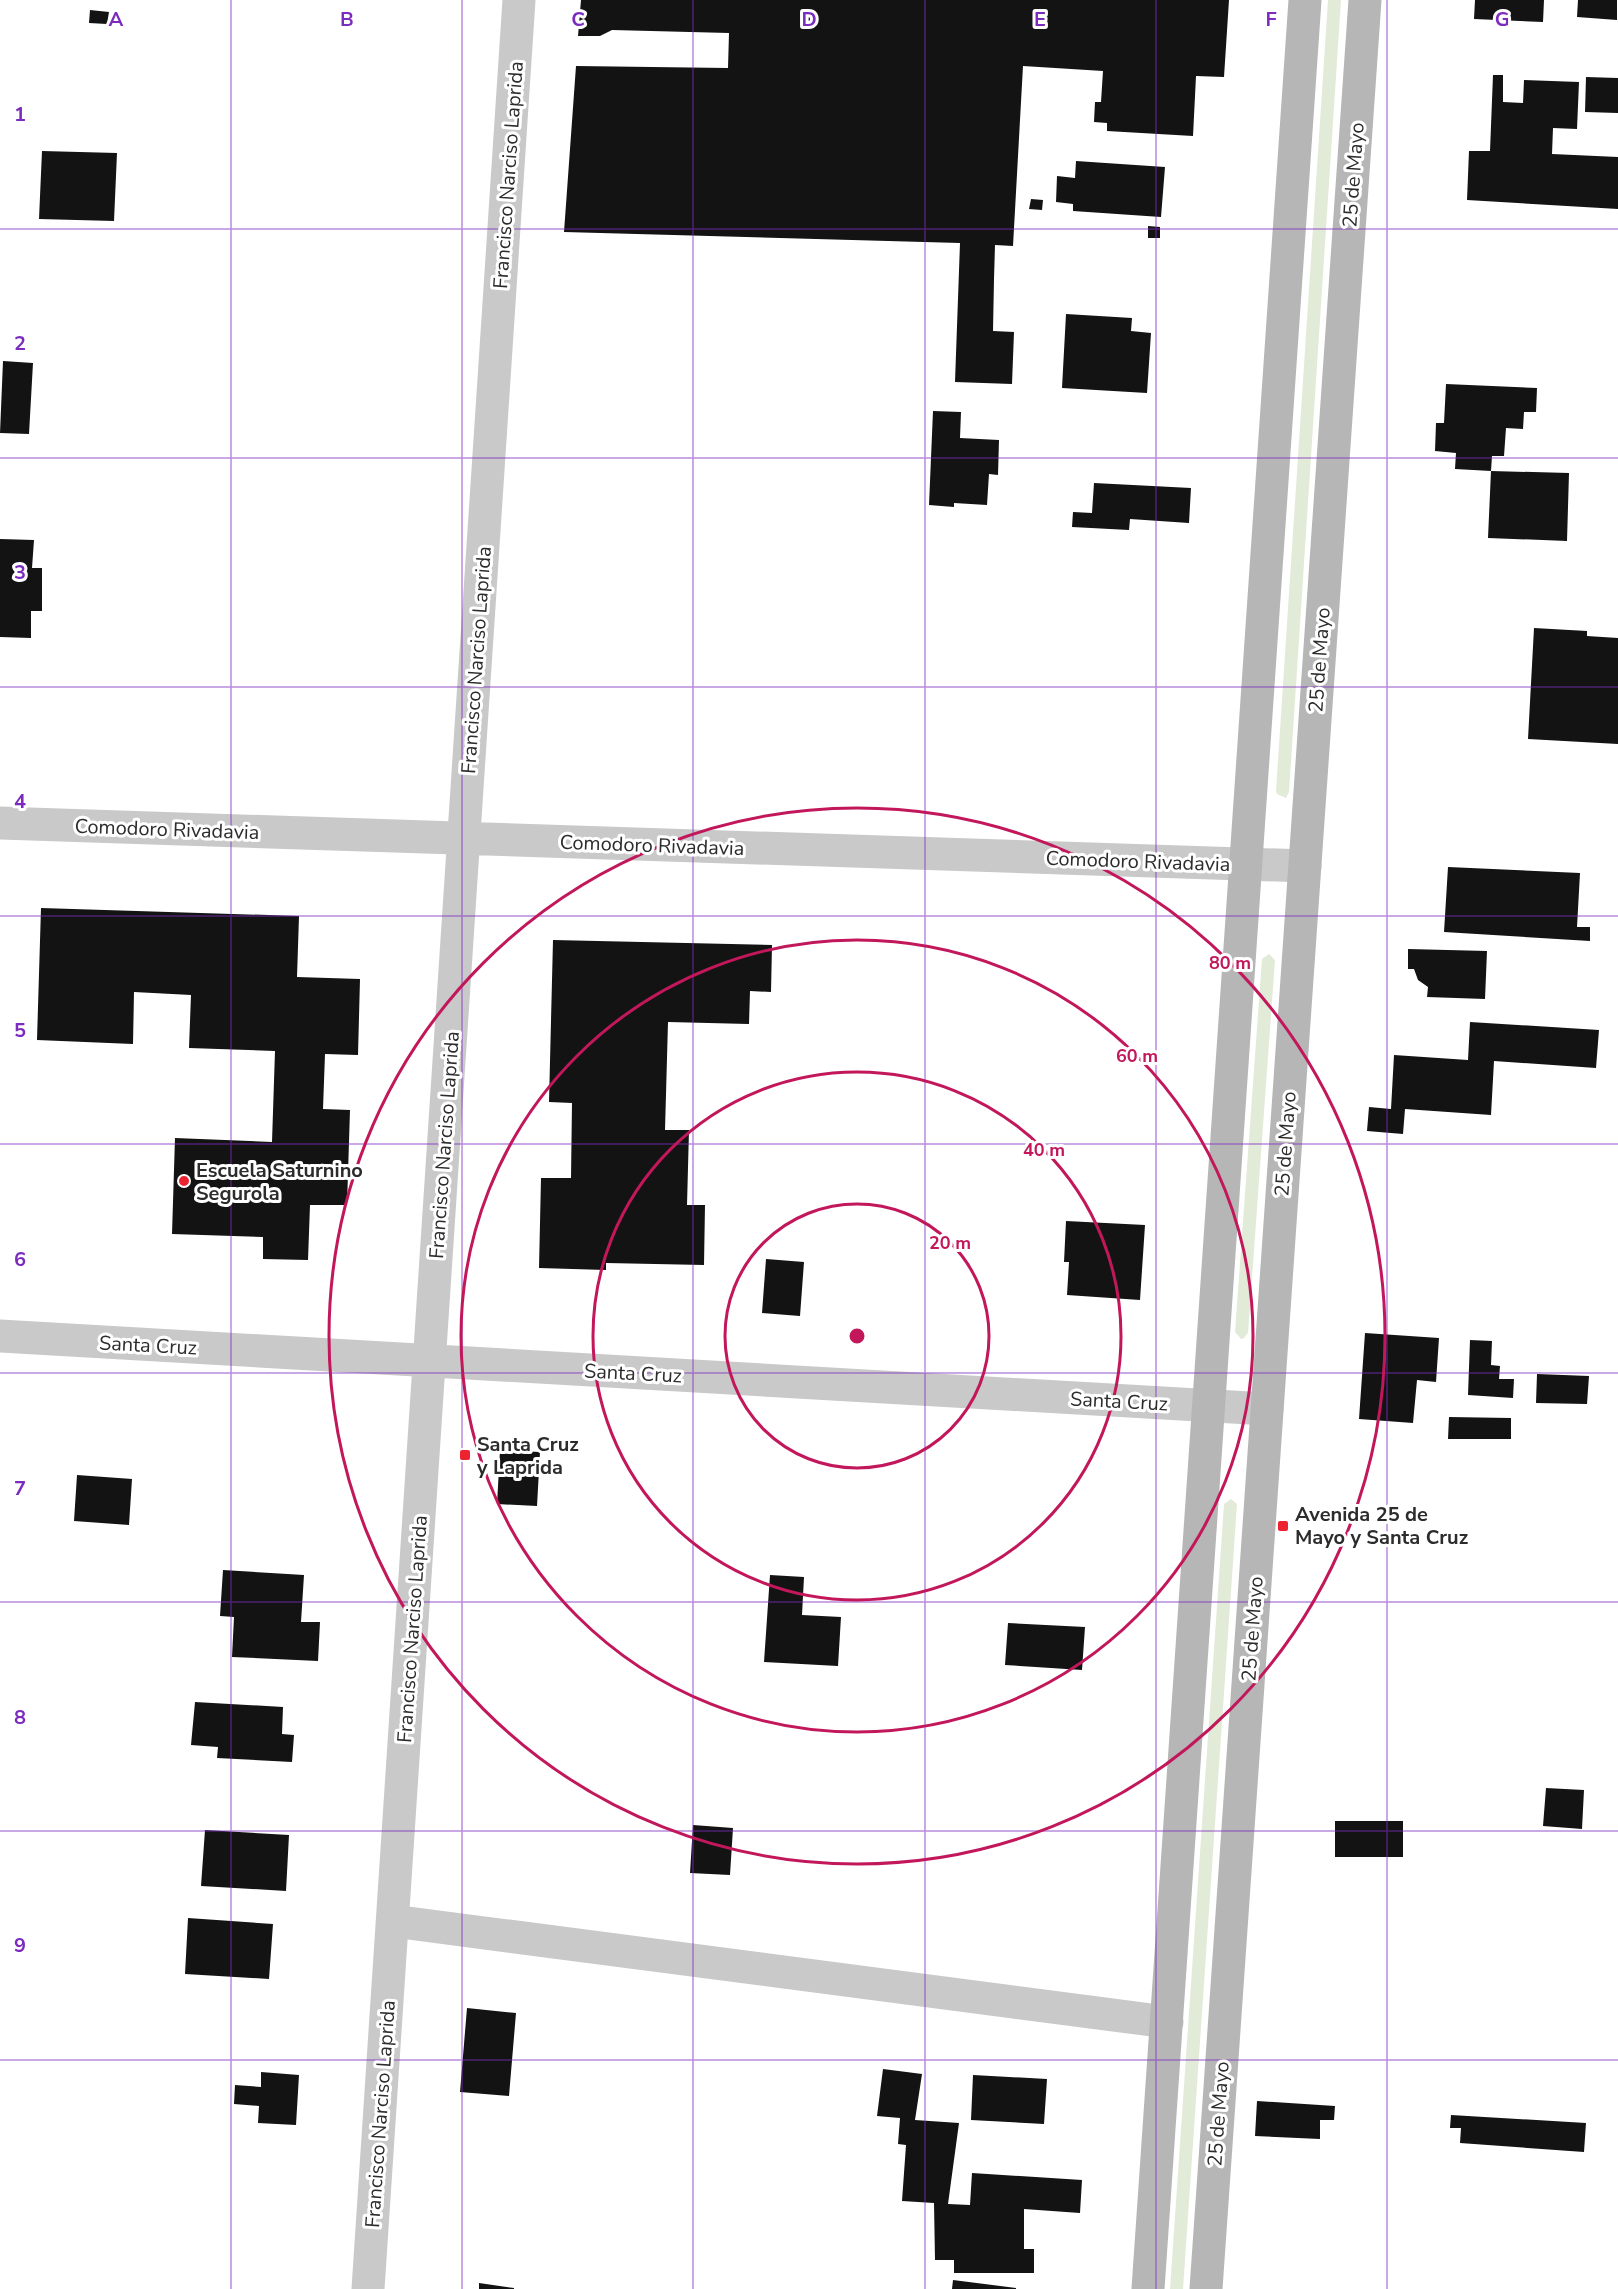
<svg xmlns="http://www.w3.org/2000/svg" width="1618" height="2289" font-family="'Nunito Sans',sans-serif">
<rect width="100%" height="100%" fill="#fff"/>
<path fill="#e2ebd8" d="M1328,0H1341L1289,792L1286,798L1277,794L1276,791Z
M1269,954L1275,960L1248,1333L1244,1338L1241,1339L1235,1332L1262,959Z
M1231,1499L1237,1504L1183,2289H1170L1224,1504Z"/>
<path fill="#131313" d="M581,0H1229L1224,77L1196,76L1193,136L1107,131V123L1094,122L1095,102H1101L1103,71L1023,66L1013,246L995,245L994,279L993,331L1014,332L1012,384L955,382L960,243L564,232L576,66L728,68L729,33L612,30L600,36H578Z
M1475,0H1544L1543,22L1474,19Z
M1578,0H1617V20L1577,17Z
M90,10L109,12L107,24L89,23Z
M1493,75H1503V102L1523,103L1524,80L1579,82L1577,129L1553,128L1552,154L1618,157V209L1467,200L1469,151H1490Z
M1586,77L1618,78V113L1585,112Z
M42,151L117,153L114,221L39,219Z
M1076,161L1165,167L1161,217L1073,211V204L1056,202L1057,176L1075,178Z
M1031,199L1043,200L1042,210L1029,209Z
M1148,226L1160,227V238H1148Z
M1066,314L1132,318L1131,331L1151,333L1147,393L1062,388Z
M3,361L33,363L29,434L0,433Z
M1446,384L1537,388L1536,412H1524L1523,429L1506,428L1504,456H1492L1491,471L1569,473L1567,541L1488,538L1491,471L1455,469L1456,453L1435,451L1436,423H1444Z
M933,411L961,412L960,438L999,440L998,475L989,474L987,505L954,503V507L929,505Z
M1094,483L1191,488L1189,523L1130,519L1129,530L1072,527L1073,512L1092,513Z
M0,539L34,540L32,568H42V611H31V638L0,637Z
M1534,628L1587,631V636L1618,638V744L1528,739Z
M1448,867L1580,873L1577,927H1590V941L1444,932Z
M41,908L299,916L297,977L360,979L358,1055L325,1054L323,1109L350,1110L347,1205H310L308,1260L263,1259V1237L172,1234L175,1138L272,1142L275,1051L189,1048L191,995L134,992L133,1044L37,1040Z
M553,940L772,945L771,992L750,991L749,1024L668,1022L665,1130H689L687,1205H705L704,1265L606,1263V1270L539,1268L541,1178H571L572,1103L549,1102Z
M1408,949L1487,951L1485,999L1427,997L1428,987L1418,980L1414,969H1408Z
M1470,1022L1599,1030L1596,1068L1494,1061L1491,1115L1405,1109L1403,1134L1367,1131L1369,1107L1391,1109L1394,1055L1468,1060Z
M1066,1221L1145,1225L1140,1300L1067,1295L1069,1262H1064Z
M766,1259L804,1262L800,1316L762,1313Z
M1365,1333L1439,1338L1436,1382L1417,1380L1413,1423L1359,1419Z
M1470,1340L1492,1341L1491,1365L1500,1366L1499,1379H1514L1513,1398L1468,1395Z
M1537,1374L1589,1376L1587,1404L1536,1403Z
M1449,1417L1511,1418V1439H1448Z
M500,1450L540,1452L537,1506L497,1504Z
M77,1475L132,1479L129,1525L74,1521Z
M223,1570L304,1575L301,1622H320L318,1661L232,1657L234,1617L220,1616Z
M770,1575L804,1577L802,1615L841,1617L838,1666L764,1662Z
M1008,1623L1085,1627L1082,1670L1005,1665Z
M195,1702L283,1707L282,1734L294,1735L292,1762L217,1758L218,1747L191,1745Z
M1546,1788L1584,1790L1582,1829L1543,1826Z
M1335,1821H1403V1857H1335Z
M693,1825L733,1828L730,1875L690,1873Z
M205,1830L289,1835L286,1891L201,1886Z
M188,1918L273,1924L269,1979L185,1974Z
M467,2008L516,2013L509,2096L460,2092Z
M883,2069L922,2074L915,2120L959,2123L948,2204L970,2205L972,2173L1082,2180L1080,2213L1024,2209V2249H1034V2273H954V2260H935L934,2203L902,2201L906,2145L898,2144L900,2118L877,2116Z
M261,2072L299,2075L296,2125L258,2123L259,2106L234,2104L235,2085L261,2087Z
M973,2075L1047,2079L1044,2124L971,2120Z
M1257,2101L1335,2106L1334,2120H1320V2139L1255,2136Z
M1451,2115L1586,2123L1584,2152L1460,2143L1461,2128H1450Z
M953,2280L1016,2288V2289H952Z
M479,2283L514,2288V2289H479Z"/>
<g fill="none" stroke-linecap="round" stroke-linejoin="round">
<path stroke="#c9c9c9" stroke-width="33" d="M0,823L1305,866
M0,1336L1267,1409
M393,1921L1167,2022
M368,2289L519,0"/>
<path stroke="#b6b6b6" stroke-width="33" d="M1148,2289L1305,0
M1206,2289L1365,0"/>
</g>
<path fill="none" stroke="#7b2cbf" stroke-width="1.5" stroke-opacity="0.55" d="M231,0V2289M462,0V2289M693,0V2289M925,0V2289M1156,0V2289M1387,0V2289M0,229H1618M0,458H1618M0,687H1618M0,916H1618M0,1144H1618M0,1373H1618M0,1602H1618M0,1831H1618M0,2060H1618"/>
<g fill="none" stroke="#c2185b" stroke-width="3">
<circle cx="857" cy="1336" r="132"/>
<circle cx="857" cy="1336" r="264"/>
<circle cx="857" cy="1336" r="396"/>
<circle cx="857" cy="1336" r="528"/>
</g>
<g fill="#ed2430" stroke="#fff" stroke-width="2">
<circle cx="184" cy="1181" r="6"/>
<rect x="459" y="1449" width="12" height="12" rx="3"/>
<rect x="1277" y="1520" width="12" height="12" rx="3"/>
</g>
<g text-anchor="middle" stroke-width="6" stroke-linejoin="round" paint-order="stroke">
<g font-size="20" fill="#2c2c2c" stroke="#fff">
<text transform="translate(508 175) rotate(-86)" y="7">Francisco Narciso Laprida</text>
<text transform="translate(1353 175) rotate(-86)" y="7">25 de Mayo</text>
<text transform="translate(476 660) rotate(-86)" y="7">Francisco Narciso Laprida</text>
<text transform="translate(1319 660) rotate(-86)" y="7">25 de Mayo</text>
<text transform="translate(167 829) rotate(2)" y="7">Comodoro Rivadavia</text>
<text transform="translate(652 845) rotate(2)" y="7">Comodoro Rivadavia</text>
<text transform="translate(1138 861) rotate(2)" y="7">Comodoro Rivadavia</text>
<text transform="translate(1285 1144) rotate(-86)" y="7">25 de Mayo</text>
<text transform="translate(444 1145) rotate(-86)" y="7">Francisco Narciso Laprida</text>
<text transform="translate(148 1345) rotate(3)" y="7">Santa Cruz</text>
<text transform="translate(633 1373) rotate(3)" y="7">Santa Cruz</text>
<text transform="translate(1119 1401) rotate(3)" y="7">Santa Cruz</text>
<text transform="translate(412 1629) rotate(-86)" y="7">Francisco Narciso Laprida</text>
<text transform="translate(1252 1629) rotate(-86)" y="7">25 de Mayo</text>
<text transform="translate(380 2114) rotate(-86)" y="7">Francisco Narciso Laprida</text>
<text transform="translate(1218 2114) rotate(-86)" y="7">25 de Mayo</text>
</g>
<g font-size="20" font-weight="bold" fill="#2c2c2c" stroke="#fff" text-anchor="start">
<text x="196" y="1177">Escuela Saturnino<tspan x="196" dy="23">Segurola</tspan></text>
<text x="477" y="1451">Santa Cruz<tspan x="477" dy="23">y Laprida</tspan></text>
<text x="1295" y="1521">Avenida 25 de<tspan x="1295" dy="23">Mayo y Santa Cruz</tspan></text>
</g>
</g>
<g font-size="20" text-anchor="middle" font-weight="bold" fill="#7b2cbf" stroke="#fff" stroke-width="6" stroke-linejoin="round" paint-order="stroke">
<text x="116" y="26">A</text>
<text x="347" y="26">B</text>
<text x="578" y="26">C</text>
<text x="809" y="26">D</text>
<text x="1040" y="26">E</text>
<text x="1271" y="26">F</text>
<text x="1502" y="26">G</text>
<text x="20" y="121">1</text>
<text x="20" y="350">2</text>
<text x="20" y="579">3</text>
<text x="20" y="808">4</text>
<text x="20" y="1037">5</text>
<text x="20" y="1266">6</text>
<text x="20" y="1495">7</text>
<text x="20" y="1724">8</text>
<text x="20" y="1952">9</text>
</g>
<circle cx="857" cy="1336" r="9" fill="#c2185b" stroke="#fff" stroke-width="3"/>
<g font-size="18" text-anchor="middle" font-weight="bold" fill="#c2185b" stroke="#fff" stroke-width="6" stroke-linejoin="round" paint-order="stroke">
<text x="1230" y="969">80 m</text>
<text x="1137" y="1062">60 m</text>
<text x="1044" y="1156">40 m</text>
<text x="950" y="1249">20 m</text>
</g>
</svg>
